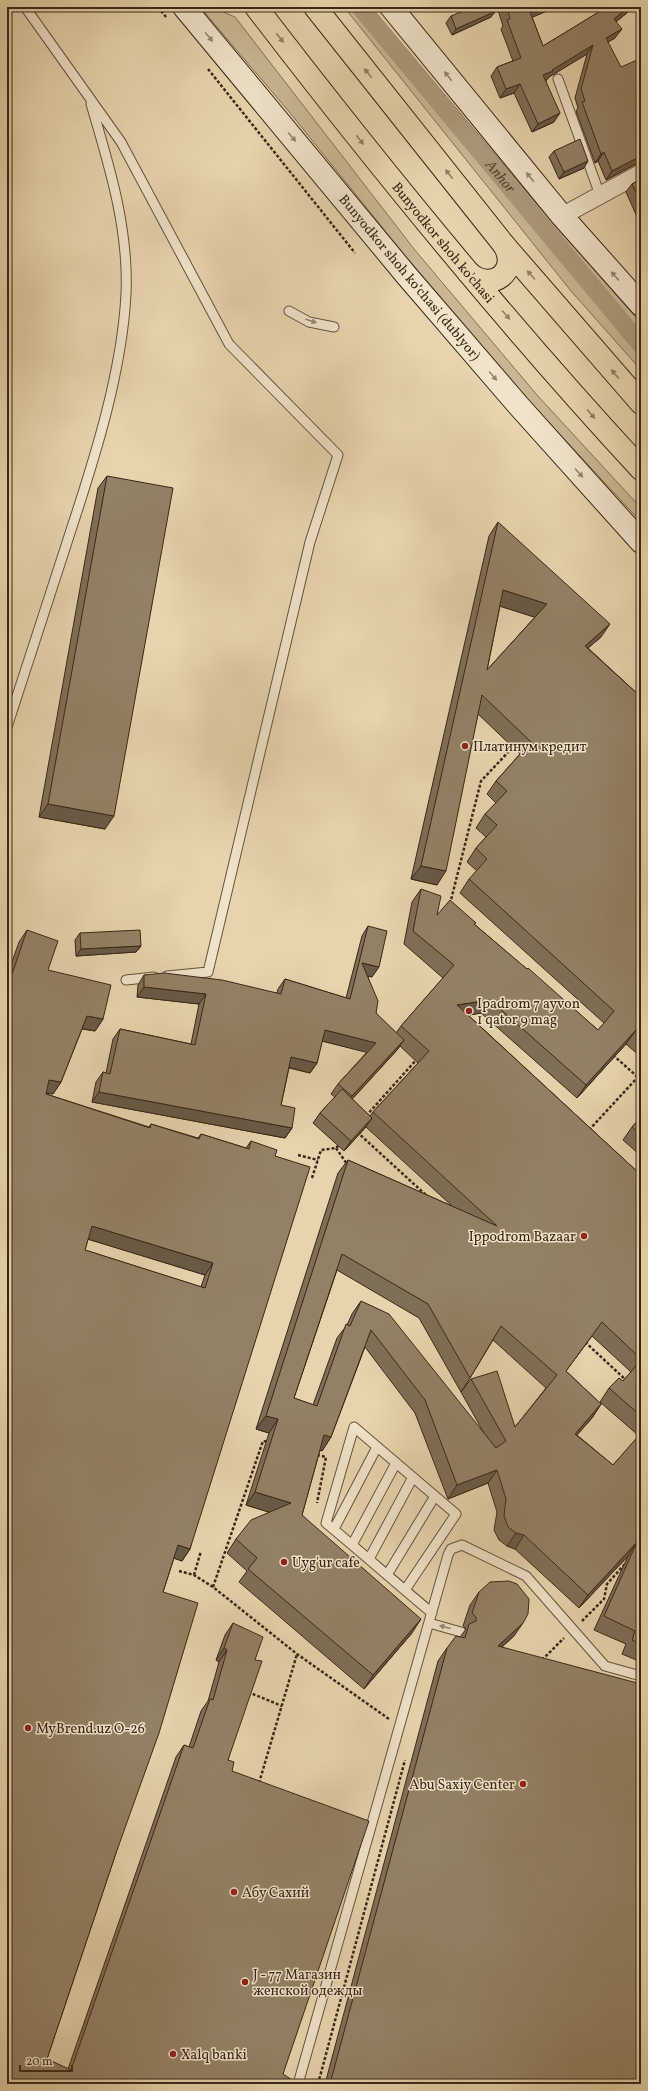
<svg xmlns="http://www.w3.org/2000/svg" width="648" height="2091" font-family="Vollkorn,serif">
<rect width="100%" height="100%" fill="#e7d4ac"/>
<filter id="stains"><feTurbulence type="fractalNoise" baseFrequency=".005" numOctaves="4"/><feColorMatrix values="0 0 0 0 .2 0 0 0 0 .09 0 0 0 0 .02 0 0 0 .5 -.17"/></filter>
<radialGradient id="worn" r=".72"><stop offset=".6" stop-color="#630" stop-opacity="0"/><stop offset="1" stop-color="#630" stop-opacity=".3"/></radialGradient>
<path fill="#c9b793" stroke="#816f56" d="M200,7H212L235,17L414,249L537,395L641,508V522L530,402L406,257L291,114Z
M344,7H371L551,221L641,323V370L571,291Z"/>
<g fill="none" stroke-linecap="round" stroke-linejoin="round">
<path stroke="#ac997a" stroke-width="18" id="s1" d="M360,7L641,345"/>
<g stroke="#64523e" stroke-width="11">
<path id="lane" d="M25,7L121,142L229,344L338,455L310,542L208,972L167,976
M558,79L600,195
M289,311L309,322L334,327
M7,727C28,661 50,596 71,530C95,457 122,372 126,294C129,229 109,165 91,104
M126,980L154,977
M334,1529L377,1447
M352,1545L396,1463
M369,1559L413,1477
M387,1575L435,1496
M405,1590L456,1514L354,1427L326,1523C361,1552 396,1583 432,1613
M429,1623L461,1632
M298,2084L448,1555L451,1549L462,1545L526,1576L605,1666L641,1676"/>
</g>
<g stroke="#64523e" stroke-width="19">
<path id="street" d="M562,216L641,173"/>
</g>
<g stroke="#392719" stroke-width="24">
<path id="secondary" d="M184,7L407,276L518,405L641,542
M391,7L562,216L641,305"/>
</g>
<g stroke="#392719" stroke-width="24">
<g id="primary">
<path id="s2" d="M256,7C378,166 505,322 641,469"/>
<path d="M315,7L504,245L641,403"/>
<path d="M469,273C492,293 520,271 504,245"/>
</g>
</g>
<path stroke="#392719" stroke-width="2.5" stroke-dasharray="3 2" stroke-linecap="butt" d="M158,7L166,17
M208,69L355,253
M450,904L481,781L515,745
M613,1055L641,1080
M366,1116L417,1059
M589,1130L638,1077
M357,1132L427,1196
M336,1148L347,1164
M298,1155L318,1160
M312,1178L321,1150L336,1148L340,1144
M585,1342L627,1381
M317,1455L326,1457L317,1503
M179,1571L194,1575L213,1587L297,1654L389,1719
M194,1575L201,1551
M213,1587L263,1441L269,1442
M582,1621L604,1599L607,1584L625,1564
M542,1660L564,1638
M248,1692L282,1706
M259,1783L297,1654
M318,2084L405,1760"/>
<use href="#lane" stroke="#efe3c9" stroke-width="9"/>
<use href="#street" stroke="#efe3c9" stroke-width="17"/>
<use href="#secondary" stroke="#efe3c9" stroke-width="22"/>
<use href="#primary" stroke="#e7d4ac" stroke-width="22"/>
</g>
<path fill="#7e6f57" stroke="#392719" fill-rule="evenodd" d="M497,7H556L532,17L543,46L607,7H634L616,22L615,38L608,42L636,164L606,180L598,161L595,163L576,111L578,108L575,98L587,54L549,77L546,81L554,122L532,132L514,93L500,98L491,76L497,67L513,61L501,29L503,26Z
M451,16L491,17L452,35L446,23Z
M554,151L584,168L559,179L549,157Z
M641,179V226L626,192L632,184Z
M107,476L105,829L39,817L98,488Z
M498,522L601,637L588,648L641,697V1057L626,1044L577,1098L481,1013L468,1015L641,1175V1662L622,1654L626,1644L594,1630L628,1556L579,1608L515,1549L507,1546L499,1540L494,1530L497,1512L488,1483L448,1499L415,1413L365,1347L331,1437L322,1451L320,1450L302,1515L412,1633L364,1689L239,1582L247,1571L227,1553L236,1539L269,1512L246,1505L269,1433L256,1429L338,1173L348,1160L452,1206L366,1127L344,1151L313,1123L320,1113L335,1097L331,1094L338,1084L367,1052L322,1041L317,1063L310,1073L289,1068L281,1105L292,1128L285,1138L92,1102L96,1082L103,1072L106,1073L113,1039L120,1029L191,1044L199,1004L137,997L138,985L144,975L277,993L278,989L285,979L346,998L362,936L368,926L372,977L368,976L376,1013L396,1033L401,1026L443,978L404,944L412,902L421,889L437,915L474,924L598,1030L604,1023L460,893L469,879L477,871L467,862L476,848L486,837L476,828L485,814L496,803L487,794L496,781L520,754L478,714L437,885L411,879L489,536ZM500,606L535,617L487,670ZM400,1046L418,1063L373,1112L370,1116L352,1099L397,1050ZM337,1270L419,1318L461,1392L470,1378L493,1340L546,1388L515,1427L471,1379L461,1392L485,1435L361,1301L352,1314L347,1325L337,1338L313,1405L294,1398ZM592,1336L631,1372L623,1381L609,1388L600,1402L639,1436L613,1465L577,1435L592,1418L601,1404L566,1371Z
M27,930L48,970L103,1019L95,1031L82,1029L61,1082L53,1094L46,1093V1094L149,1127L151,1124L198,1138L201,1134L246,1148L251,1141L275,1156L190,1549L182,1561L174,1558L163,1592L116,1853L47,2059L68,2069L176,1757L184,1745L189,1747L201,1711L208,1701L219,1662L216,1660L225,1635L233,1623L255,1660L228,1760L232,1771L283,2074L7,2084V976L19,942ZM88,1239L205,1275L201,1287L85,1250Z
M80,933L141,946L136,952L76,956L75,940Z
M641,1117V1156L623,1140L632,1127Z
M479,1592L514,1636L502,1647L636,1910L641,2084H325L438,1661L447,1648L460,1637L466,1629L463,1626L470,1605Z"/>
<path fill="#675a47" stroke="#392719" d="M541,7H556L524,21L530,12Z
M629,7H634L608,28L614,19Z
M496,11L491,17L452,35L456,29Z
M622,29L615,38L599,47L606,38Z
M593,45L587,54L549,77L546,80L537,84L543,75Z
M520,84L514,93L500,98L506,89Z
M560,113L554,122L532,132L538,124Z
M604,152L598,161L595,163L601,154Z
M641,156V162L636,164L606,180L612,171Z
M588,161L584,168L559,179L564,172Z
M503,590L547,604L537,618L493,604Z
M610,624L601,637L575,659L585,646Z
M48,804L114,816L105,829L39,817Z
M421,866L446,871L437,885L411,879Z
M141,946L136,952L76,956L81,949Z
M362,963L379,967L372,977L357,973Z
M144,987L206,994L199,1004L137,997Z
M490,1000L481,1013L448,1019L457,1005Z
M87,1016L103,1019L95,1031L79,1028Z
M325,1030L376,1043L369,1053L318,1040Z
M636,1030L626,1044L577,1098L586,1085Z
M404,1040L397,1050L346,1106L352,1096Z
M291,1057L317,1063L310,1073L284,1066Z
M49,1080L61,1082L53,1094L41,1092Z
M99,1092L292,1128L285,1138L92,1102Z
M372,1118L365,1128L344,1151L351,1141Z
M92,1226L213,1263L205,1275L84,1238Z
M601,1404L592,1418L566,1447L575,1434Z
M266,1416L278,1419L269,1433L256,1429Z
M324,1435L331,1437L322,1451L314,1448Z
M497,1470L488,1483L448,1499L457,1485Z
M255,1492L291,1503L281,1516L246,1505Z
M516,1533L524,1535L515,1549L507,1546Z
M637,1542L628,1556L579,1608L588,1595Z
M178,1545L190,1549L182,1561L170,1557Z
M421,1619L412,1633L364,1689L373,1675Z
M523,1623L514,1636L488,1659L498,1646Z
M224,1648L227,1650L219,1662L216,1660Z"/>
<path fill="#938165" stroke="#392719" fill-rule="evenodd" d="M473,7H494L496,11L456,29L451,16Z
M507,7H541L530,12L543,46L607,7H629L614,19L622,29L606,38L621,67L637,60L641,68V156L612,171L604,152L601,154L582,102L585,101L581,89L593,45L552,70L553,71L543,75L560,113L538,124L520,84L506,89L497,67L521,58L507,20L510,19Z
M580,139L588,161L564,172L554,151Z
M641,179V203L632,184Z
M107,476L173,488L114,816L48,804Z
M498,522L610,624L585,646L641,697V1035L636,1030L586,1085L490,1000L457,1005L641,1175V1359L602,1322L566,1371L601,1404L575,1434L613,1465L641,1433V1644L632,1640L635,1631L604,1616L637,1542L588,1595L524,1535L516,1533L508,1527L504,1516L506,1499L497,1470L457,1485L425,1400L371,1330L331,1437L324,1435L302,1515L421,1619L373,1675L248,1569L257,1558L236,1539L251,1520L291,1503L255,1492L278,1419L266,1416L348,1160L497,1226L373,1112L429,1051L401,1026L454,965L413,931L421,889L441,896L437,915L450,900L476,923L474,924L527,969L528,968L598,1030L614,1011L469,879L487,859L476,848L497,825L485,814L507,791L496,781L531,742L482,695L446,871L421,866ZM503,590L547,604L487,670ZM342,1254L428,1304L470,1378L501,1326L557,1375L515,1427L497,1371L471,1379L506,1441L496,1448L389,1314L361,1301L350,1326L346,1324L317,1406L294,1398Z
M368,926L387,931L379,967L362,963L378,1001L376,1013L404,1040L352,1096L338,1084L376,1043L325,1030L317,1063L291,1057L281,1105L295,1108L292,1128L99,1092L103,1072L110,1074L120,1029L195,1045L206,994L144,987V975L164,973L222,980L281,994L285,979L350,999Z
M27,930L58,941L48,970L111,985L103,1019L87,1016L61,1082L49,1080L46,1094L150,1128L151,1124L199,1139L201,1134L249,1149L251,1141L277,1150L275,1156L310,1167L190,1549L178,1545L163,1592L198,1603L159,1733L116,1853L47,2059L71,2070L184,1745L193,1748L210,1699L213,1700L227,1650L224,1648L233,1623L263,1637L255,1660L262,1661L228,1760L234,1762L232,1771L369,1821L283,2074L297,2083L296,2084H7V989ZM92,1226L213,1263L205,1288L85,1250Z
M140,930L141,946L81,949L80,933Z
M342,1089L372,1118L351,1141L320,1113Z
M641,1117V1135L632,1127Z
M641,1360V1416L609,1388L619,1378L623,1381Z
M509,1581L517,1584L529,1599L528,1614L523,1623L498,1646L641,1684V1891L636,1910L641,1911V2084H330L447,1648L456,1636L465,1638L469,1624L476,1621V1617L472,1613L479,1592L490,1582Z"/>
<defs><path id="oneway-solid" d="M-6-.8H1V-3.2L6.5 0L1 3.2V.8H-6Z"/></defs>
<g fill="#948571">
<use href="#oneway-solid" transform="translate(209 37) rotate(50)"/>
<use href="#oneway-solid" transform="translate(448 76) rotate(-129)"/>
<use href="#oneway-solid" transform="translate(292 137) rotate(50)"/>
<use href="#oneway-solid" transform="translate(530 177) rotate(-129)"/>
<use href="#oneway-solid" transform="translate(615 276) rotate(-132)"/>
<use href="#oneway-solid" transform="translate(311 321) rotate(19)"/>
<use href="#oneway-solid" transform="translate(493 376) rotate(49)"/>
<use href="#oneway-solid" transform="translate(579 473) rotate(48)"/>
<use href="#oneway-solid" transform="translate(445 1627) rotate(-165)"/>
</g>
<g fill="#907e62">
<use href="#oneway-solid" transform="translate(280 38) rotate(52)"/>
<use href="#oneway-solid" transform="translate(368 73) rotate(-129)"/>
<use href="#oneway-solid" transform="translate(360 140) rotate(52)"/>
<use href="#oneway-solid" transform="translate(449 174) rotate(-128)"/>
<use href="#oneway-solid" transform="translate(531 275) rotate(-131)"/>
<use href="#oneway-solid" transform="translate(506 315) rotate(49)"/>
<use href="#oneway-solid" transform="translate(615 374) rotate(-131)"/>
<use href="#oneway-solid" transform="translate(591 414) rotate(49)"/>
</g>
<g fill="#8f2418" stroke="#efe3c9" stroke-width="1.5">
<circle cx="465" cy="746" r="4"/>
<circle cx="469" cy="1011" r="4"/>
<circle cx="584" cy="1236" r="4"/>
<circle cx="284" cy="1562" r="4"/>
<circle cx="28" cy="1728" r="4"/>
<circle cx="523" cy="1784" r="4"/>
<circle cx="234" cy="1892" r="4"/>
<circle cx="245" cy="1982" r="4"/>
<circle cx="173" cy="2054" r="4"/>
</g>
<g text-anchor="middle" stroke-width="3" stroke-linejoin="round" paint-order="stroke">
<g font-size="14" fill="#392719" stroke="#efe3c9">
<text dy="5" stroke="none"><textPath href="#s2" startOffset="301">Bunyodkor shoh ko'chasi</textPath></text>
<text transform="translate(410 277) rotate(50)" y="5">Bunyodkor shoh koʻchasi (dublyor)</text>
</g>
<g font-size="14" fill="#392719" stroke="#efe3c9" text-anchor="start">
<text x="473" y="751">Платинум кредит</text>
<text x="477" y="1008">Ipadrom 7 ayvon<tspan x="477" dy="16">1 qator 9 mag</tspan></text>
<text x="576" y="1241" text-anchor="end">Ippodrom Bazaar</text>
<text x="292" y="1567">Uyg'ur cafe</text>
<text x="36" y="1733">MyBrend.uz O-26</text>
<text x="515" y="1789" text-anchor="end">Abu Saxiy Center</text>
<text x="242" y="1897">Абу Сахий</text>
<text x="253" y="1979">J - 77 Магазин<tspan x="253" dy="16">женской одежды</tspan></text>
<text x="181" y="2059">Xalq banki</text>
</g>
<g font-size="15" font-style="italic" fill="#5c4936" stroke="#efe3c9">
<text dy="5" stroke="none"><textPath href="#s1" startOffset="220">Anhor</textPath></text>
</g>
</g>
<rect width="648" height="2091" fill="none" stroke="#e7d4ac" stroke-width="24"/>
<rect x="8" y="8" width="632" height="2075" fill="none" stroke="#392719" stroke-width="2"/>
<rect x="12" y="12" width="624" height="2067" fill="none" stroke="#392719"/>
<path d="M20 2065v6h52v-6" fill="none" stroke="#392719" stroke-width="2"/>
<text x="26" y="2065" font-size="12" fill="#392719" stroke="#efe3c9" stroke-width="3" paint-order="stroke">20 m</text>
<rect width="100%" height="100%" filter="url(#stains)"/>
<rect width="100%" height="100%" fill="url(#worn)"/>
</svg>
